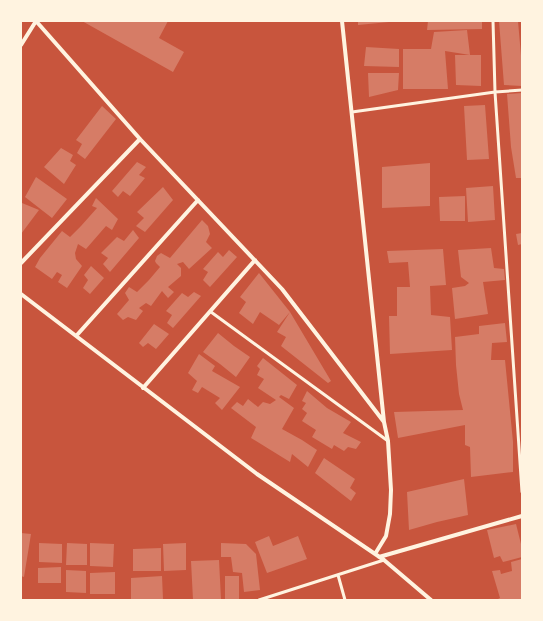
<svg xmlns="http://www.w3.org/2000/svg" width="543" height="621" font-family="'Asap Condensed',sans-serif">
<rect width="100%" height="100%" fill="#c8553d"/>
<path fill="#d67c66" d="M82,21H168L159,38L184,52L173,72Z
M358,21H389V22L358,25Z
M428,21H482V29L427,30Z
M499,21H518L522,67V86L504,85Z
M467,30L470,55L445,51L448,89H403V49H431L434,32Z
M366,47L399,49V67L364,66Z
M455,55H481V86L456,85Z
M368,73H399L398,90L369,97Z
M522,93V178H516L511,147L507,94Z
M485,105L489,159L467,160L464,106Z
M102,106L116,119L85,159L77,153L82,144L76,140Z
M61,148L73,155L70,161L76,165L64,184L44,167Z
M137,162L146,167L139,175L145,178L130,196L123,191L118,197L112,191Z
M430,163V206L382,208V167Z
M36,177L67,199L52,218L25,197Z
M493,186L495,220L468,222L466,188Z
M163,187L173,200L145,232L136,226L144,218L137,212Z
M465,196V221H440L439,197Z
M96,198L118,219L112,230L106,226L86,249L78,244L75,253L76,259L82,266L67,288L58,282L62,275L57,272L52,279L35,267L40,258L62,231L70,237L81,226L97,208L92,206Z
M22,203L39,210L21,234V204Z
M202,220L208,226L210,234L206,242L212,248L189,269L183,262L177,264L181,268V276L168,287L174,292L168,298L162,291L151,306L146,303L139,308L143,311L136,320L128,317L123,320L117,314L129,300L125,293L129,287L137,292L149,280L160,267L156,263L155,261L157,256L161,253L170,258Z
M133,230L139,238L110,272L103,264L108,258L101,253L117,237L124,241Z
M522,233V244L518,245L516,234Z
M491,248L494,268L504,269L505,280L483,282L488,314L455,319L452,288L465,286L469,283L461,277L458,250Z
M443,249L446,285L430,286L431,315L450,317L452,350L390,354L389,316H397V287H410L408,262L389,263L387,251Z
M229,250L237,257L210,287L203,280L208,272L203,269L218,252L223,257Z
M91,266L104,278L90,294L83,288L88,280L84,275Z
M259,273L290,312L279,325L260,312L253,324L239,313L246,302L240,297Z
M194,292L201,296L173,328L167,323L172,315L166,311L182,293L188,297Z
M290,312L331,381L328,383L281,346L286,337L277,332Z
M505,323L507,342L492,343L491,360H505L513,442V472L471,477L470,447L465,445V425L398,438L394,412L463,410L459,394L456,365L455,337L479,334V326Z
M154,324L169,334L156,349L148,343L143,347L139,343Z
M218,333L234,346L250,357L236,377L220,364L203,352Z
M199,354L215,366L212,371L240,387L222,410L215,403L220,398L202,387L198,393L192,390L197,381L188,373Z
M263,358L297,385L289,399L281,395L279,397L294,408L282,429L302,440L317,450L308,467L292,454L290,462L251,438L256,427L231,408L237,402L243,406L248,399L258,407L263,402L270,404L276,400L258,388L264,379L257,375L260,369L257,366Z
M307,391L327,408L351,422L343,433L361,442L356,449L348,447L344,451L334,445L332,449L312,437L316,430L302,421L307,413L302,409L306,403L302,401Z
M324,458L355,479L350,488L356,493L351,501L315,473Z
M464,479L468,515L437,522L409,530L407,492Z
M516,524L522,548V557L503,562L500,556L494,558L487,530Z
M21,533L31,534L24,577L21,576Z
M269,536L273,546L298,536L307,559L267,573L255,542Z
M39,543L62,544V563L39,562Z
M67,543L87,544V565H66Z
M90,543L114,544L113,567L90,566Z
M186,543V570L164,571L163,544Z
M221,543L246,544L256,554L260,590L244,592L242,573L233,572L231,557H221Z
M161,548V571H133V549Z
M522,559V600H496L500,598L492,571L500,570L501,574L512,571L511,562Z
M219,560L221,599L193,600L191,561Z
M61,567V583H38V568Z
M66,570L86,571V593L66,592Z
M115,572V594H90V573Z
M162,576L163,599L131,600V578Z
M225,576H239V600H225Z"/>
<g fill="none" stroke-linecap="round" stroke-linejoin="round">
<path stroke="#fff3e0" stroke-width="3" d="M493,21L495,92L522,492
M352,112L495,92L522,90
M211,312L388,441
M338,575L345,600
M259,600L384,560"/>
<path stroke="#fff3e0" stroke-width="4" d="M36,21L140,139L282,289L384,422
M342,21L384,422L388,441L391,490L390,514L386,536L375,554
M21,45L36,21
M21,263L140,139
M21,294L257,474L384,560L431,600
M77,335L198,200
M143,388L255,260
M379,557L522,516"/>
</g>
<rect width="543" height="621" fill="none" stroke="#fff3e0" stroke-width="44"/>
</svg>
